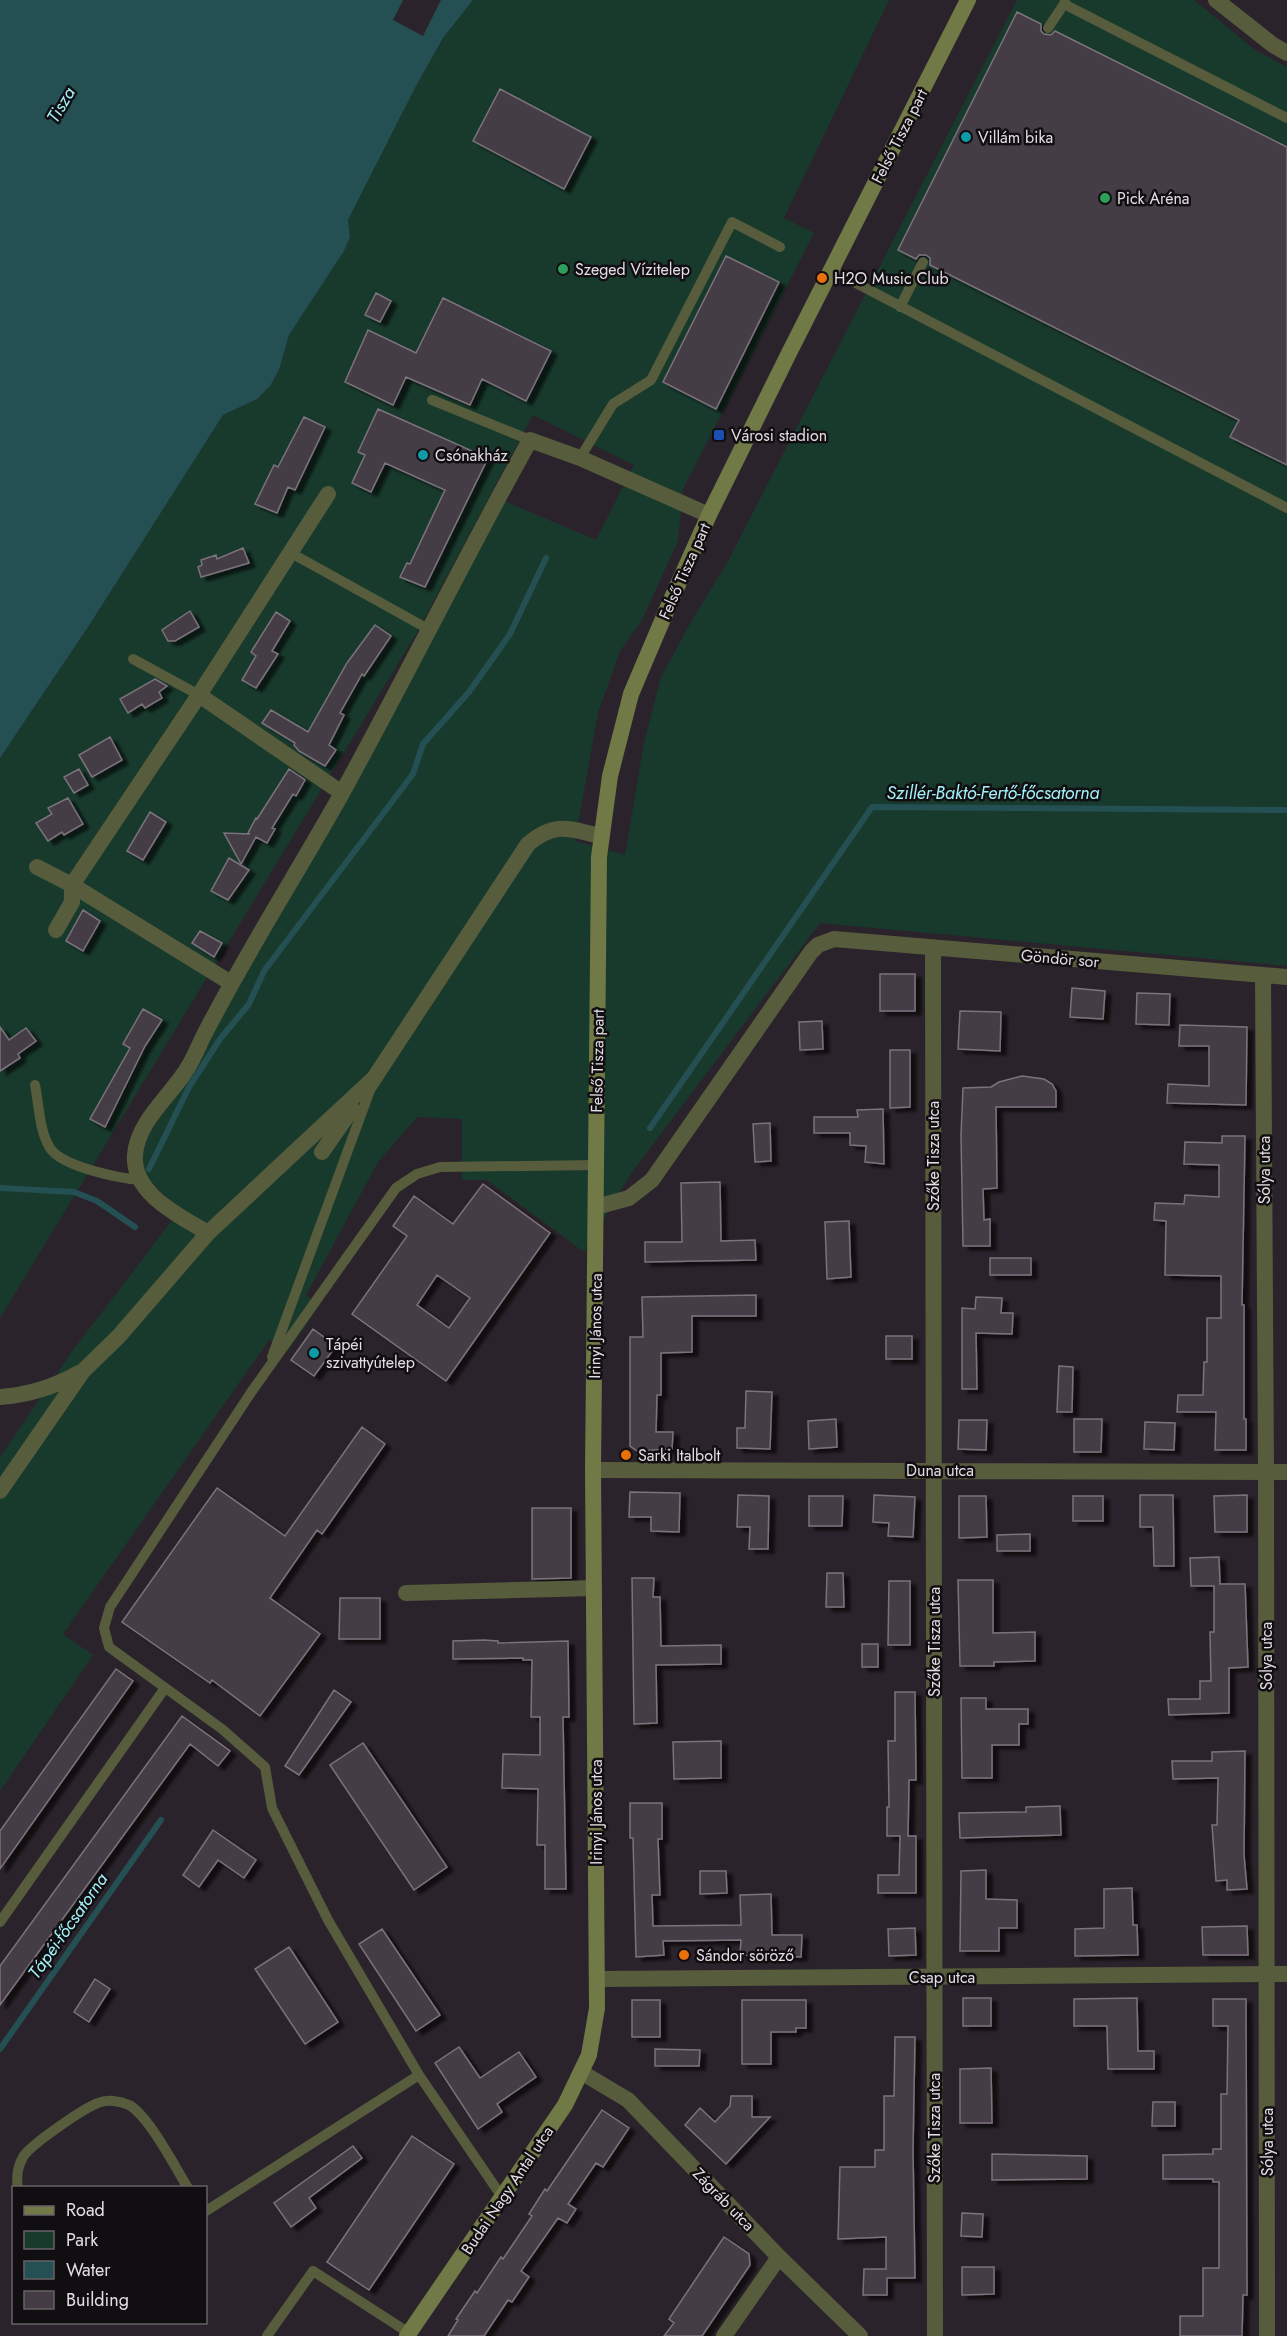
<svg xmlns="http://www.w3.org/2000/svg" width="1287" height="2336" font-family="Jost,sans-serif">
<defs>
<filter id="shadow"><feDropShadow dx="6" dy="4" stdDeviation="1.5" flood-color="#0009"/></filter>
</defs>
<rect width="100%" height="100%" fill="#2b232b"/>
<path fill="#183a2d" d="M473,0H889L784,218L814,233L683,489L678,541L641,622L620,651L598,713L575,841L625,855L644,743L661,677L692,620L727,563L1017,0H1194L1255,50L1287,67V966L820,923L630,1175L584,1252L487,1180H462V1119L417,1117L378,1162L306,1295L319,1306L287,1352L269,1340L63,1634L93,1655L0,1791V1457L73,1350L180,1210L147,1178L139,1163L144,1142L191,1070L504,501L596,540L634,465L533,415L416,634L0,1318V758L90,624L223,415L257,399L270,386L279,370L289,335L344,251L350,237L348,220L416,86L443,38Z"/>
<path fill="#244f53" d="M0,0H473L443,38L416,86L348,220L350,237L344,251L289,335L279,370L270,386L257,399L223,415L90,624L0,758Z"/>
<path fill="#2b232b" d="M403,0H441L423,36L393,20Z"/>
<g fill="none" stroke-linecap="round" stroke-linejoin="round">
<path stroke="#244f53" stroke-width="6" d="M650,1128L872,807L1287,810
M149,1169L189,1087L220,1039L249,1004L264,971L413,774L423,744L469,692L510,634L546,558
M0,1188L74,1192L97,1201L135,1227
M0,2049L161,1820"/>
</g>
<path fill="#443c44" stroke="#7c727c" stroke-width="1.5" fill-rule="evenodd" filter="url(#shadow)" d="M1017,12L1041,24V31L1044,34L1051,35L1055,31L1287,147V465L1230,437L1239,420L930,265V258L926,255H919L916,259L898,250Z
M500,89L591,137L564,189L473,141Z
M726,256L779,282L716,409L663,382Z
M376,293L391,301L380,322L365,315Z
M443,298L551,351L526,401L482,379L470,405L406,377L393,405L345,382L368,330L416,353Z
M378,409L488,458L425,587L400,577L407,563L410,564L445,490L385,463L371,492L352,483L365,455L358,452Z
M304,417L325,427L295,490L288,487L277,513L255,504L274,465L278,467Z
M243,548L249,563L201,577L198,567L202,565L201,560L216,555L217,559Z
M190,611L199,627L175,641H168L162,630Z
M276,612L290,621L272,651L278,654L256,688L242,680L256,656L251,652Z
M375,625L391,636L364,676L362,674L340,713L344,715L329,745L336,750L325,766L299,751L294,745L295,743L262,723L271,710L308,732L347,663Z
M155,679L167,686L159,692L162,698L145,708L142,704L128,713L120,699Z
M110,737L122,760L92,777L79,755Z
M79,769L88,785L74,793L64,777Z
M289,769L305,780L296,796L293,794L272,828L275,829L267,843L256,837L241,864L224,833L250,834L248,833L256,818L257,819Z
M68,798L83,824L64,835L62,832L48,841L36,823L52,814L48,808Z
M150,812L166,822L143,860L127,851Z
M229,858L249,870L228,900L211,891Z
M83,910L100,921L83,951L66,941Z
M200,931L222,943L214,957L192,943Z
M880,974H915V1011H880Z
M1072,988L1105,991L1103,1019L1070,1017Z
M1137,993L1170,994L1169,1025L1136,1024Z
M143,1009L162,1020L145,1046L105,1127L90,1119L130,1048L123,1044Z
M960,1011L1001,1012L1000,1051L958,1049Z
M822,1021L823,1049L800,1050L799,1022Z
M1180,1025L1247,1027L1246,1105L1167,1103L1168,1084L1209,1086V1046H1179Z
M0,1027L9,1040L26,1028L36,1041L18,1054L20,1058L0,1071Z
M890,1050H910V1107L890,1108Z
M1022,1076L1044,1079L1052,1084L1056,1091V1107H996L997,1188L983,1189L984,1220L990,1219V1246H963L961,1135L963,1088L991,1087L999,1082Z
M883,1109L884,1164L865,1162L866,1146L850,1145V1133H814V1117H858L857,1110Z
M770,1123L771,1161L755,1162L753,1124Z
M1222,1136H1245L1242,1305H1244V1419H1246V1450H1215L1216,1412H1177L1178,1395H1203L1204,1362H1207V1318H1221V1276L1165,1275L1166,1221L1154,1220L1155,1203L1184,1204L1185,1195L1219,1197V1165L1184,1164L1185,1142L1222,1143Z
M720,1182L721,1241L755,1240L756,1260L645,1262V1242H682L681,1183Z
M483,1184L550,1233L446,1381L352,1314L407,1236L393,1226L414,1196L453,1224ZM437,1275L470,1298L449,1328L417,1305Z
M849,1221L851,1277L827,1279L825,1222Z
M990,1258H1031V1275H990Z
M756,1295V1316H692V1352L661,1353V1395H657L656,1432H673L672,1449L637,1451L630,1446V1337H643L642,1297Z
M976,1297L1002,1298L1001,1313H1013L1012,1334L976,1333L977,1389H962V1308L975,1309Z
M313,1329L336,1346L314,1376L291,1360Z
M886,1336H912V1359H886Z
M1059,1366L1073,1367L1072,1412H1057Z
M746,1391L772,1392L770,1449L737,1448V1428H745Z
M836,1419L837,1447L809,1449L808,1421Z
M1074,1419H1102L1101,1452H1074Z
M959,1420H987L986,1450L958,1449Z
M1145,1422L1175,1423L1174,1450L1144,1449Z
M362,1427L385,1444L322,1534L317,1530L270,1598L320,1634L260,1716L212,1680L210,1683L122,1622L217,1488L285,1536Z
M630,1492L680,1493L679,1532L651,1531V1517H629Z
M738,1495L769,1496L768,1549H749L750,1527H737Z
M874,1495L915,1497L913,1537L888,1536L889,1523L873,1522Z
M1140,1495H1173L1174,1566H1154L1153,1527H1140Z
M1247,1495V1532H1215L1214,1496Z
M809,1496H843L842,1526H809Z
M959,1496H986L987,1537L959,1538Z
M1073,1496H1103V1521H1073Z
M532,1508H571V1578L532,1579Z
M1030,1534V1551H997V1535Z
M1219,1557L1220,1584H1245L1248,1667L1229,1668V1713L1169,1715L1168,1699H1200V1681H1211L1210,1632H1214V1586H1191L1190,1558Z
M827,1573H843L844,1607H826Z
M632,1578H654L653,1597H660L661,1646L721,1645V1664L656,1665L657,1723L634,1724Z
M958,1580H993V1633L1035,1632V1661L994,1662V1666H960Z
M889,1581H910V1645H888Z
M340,1598H380V1639H339Z
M484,1640L498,1641V1643L568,1641L569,1717H563L566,1889H545V1845H537L538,1789L502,1788L503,1754L540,1755V1717H531L532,1660H523V1658L453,1659V1641Z
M862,1644H878V1667H862Z
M116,1669L133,1681L0,1869V1831Z
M334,1690L351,1702L299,1775L285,1766Z
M895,1692H915L916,1780H909L908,1836H916V1893H878V1875H899L900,1836H887V1807H889L888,1741H895Z
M961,1698H986V1709H1028V1724H1019V1745H992V1778H962Z
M182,1716L230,1751L218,1766L190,1744L0,2005V1966Z
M721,1741V1778L674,1779L673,1742Z
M363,1743L447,1867L414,1890L330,1765Z
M1245,1751L1244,1855L1247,1889L1227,1890V1880L1216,1881L1212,1825H1217L1218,1778L1173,1779L1172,1761H1212V1752Z
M630,1803H662V1839H658L660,1895H652L653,1926L741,1925L740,1895L771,1894L772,1935H802L801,1957L740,1955L741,1940L663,1941L664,1955L636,1957L633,1838H630Z
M1060,1806L1061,1835L960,1838L959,1813L1026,1812V1807Z
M213,1830L256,1860L244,1878L218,1860L199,1887L183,1875Z
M986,1870V1899L1017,1900V1928H999V1951H960L961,1871Z
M700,1871H726L727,1893L700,1894Z
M1132,1888L1133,1925H1137L1138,1955L1075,1956V1929L1104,1928V1889Z
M1247,1926L1248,1955H1203L1202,1927Z
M915,1928L916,1955L889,1956L888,1929Z
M382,1929L440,2015L416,2031L359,1944Z
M289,1947L338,2022L305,2044L255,1969Z
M95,1979L110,1989L89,2022L74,2012Z
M963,1998H991V2026H963Z
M1137,1998L1138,2051H1154V2069H1108L1107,2026H1074V1999Z
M1213,1999H1246L1247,2295H1243L1242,2336H1180V2316H1203V2268H1219V2182H1213V2179H1163V2155L1213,2154V2149H1221V2094H1227L1228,2026H1213Z
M632,2000H660V2037H632Z
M742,2000H806V2028H796V2032H771V2064H742Z
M895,2037H915L913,2150L915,2278H887V2295H863L864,2269H886V2237L838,2239L840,2167H875V2150H884V2096H894Z
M459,2047L480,2078L519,2052L536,2077L497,2104L502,2112L478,2129L435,2063Z
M655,2049L700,2050L699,2066H655Z
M991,2068L992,2123H960V2069Z
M731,2096H752V2117H770L726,2164L685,2125L700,2108L715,2122L730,2106Z
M1153,2102H1175V2126H1152Z
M602,2110L629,2128L603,2167L596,2163L568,2204L576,2209L567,2223L558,2218L521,2271L529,2277L512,2302L508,2300L484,2336H448L458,2320L456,2319L475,2291L477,2293L501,2257L503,2259L532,2216L529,2214L545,2189L547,2191Z
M412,2136L454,2164L369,2290L327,2262Z
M353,2146L362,2158L309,2198L316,2208L291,2227L274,2203Z
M992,2154L1087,2156V2179L992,2180Z
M962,2213L983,2214L982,2237L961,2236Z
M724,2237L749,2254L750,2265L702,2336H664L674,2323L669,2319Z
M962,2267H994V2294L962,2295Z"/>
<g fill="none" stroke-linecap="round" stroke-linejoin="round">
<path stroke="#565c3c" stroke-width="10" d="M1065,0L1064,4L1287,118
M1048,28L1064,4
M831,270L1287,508
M900,307L923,262
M432,400L530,440
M580,458L613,404L651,380L732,222L780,247
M291,553L430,630
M133,659L199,695
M35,1085C39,1104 39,1131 50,1148C62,1167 119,1178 140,1180
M272,1357L373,1082
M0,1922L165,1688
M18,2188C16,2177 18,2166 23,2157C30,2145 84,2108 98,2103C107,2099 120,2101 129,2105C149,2116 175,2167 188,2188
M502,2197L419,2075L328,1920L272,1808L265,1767L222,1729L109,1647L104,1628L110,1607L252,1391L396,1188L417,1174L440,1167L596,1165
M206,2211L419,2075
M267,2336L313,2271L409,2333"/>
<path stroke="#565c3c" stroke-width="16" d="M1216,0L1273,45L1287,53
M199,695L342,793
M37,867L72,885L231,983
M56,930L72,902V885L199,695L328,494
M933,947L935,2336
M1263,975L1266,1473L1267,2336
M369,1086L528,844C555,821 569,829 601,836
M322,1152L352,1109
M596,1207L629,1198L652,1180L811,952L818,945L834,939L1287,977
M208,1233C180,1216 132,1194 135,1155C137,1123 168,1098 185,1072C192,1062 197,1050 202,1039C244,956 295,877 341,795C406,677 465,557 530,440L580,458L709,515
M0,1397C30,1395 54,1387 79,1373
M593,1470L1287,1472
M0,1491L83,1371L119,1336L208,1233L374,1078
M406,1593L594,1588
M581,2072L628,2100L779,2257L860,2336
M724,2336L779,2257"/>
<path stroke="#565c3c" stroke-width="16" d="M597,1979L1287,1974"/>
<path stroke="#717946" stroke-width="16" d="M407,2336L565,2105L589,2055L597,2008L593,1470L599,857L610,776L631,694L671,600L709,515L789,353L968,0"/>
</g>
<g fill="#0f9aa8" stroke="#110e11" stroke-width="2">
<circle cx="966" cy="137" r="6"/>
<circle cx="423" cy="455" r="6"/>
<circle cx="314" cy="1353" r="6"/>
</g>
<g fill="#2e9e5b" stroke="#110e11" stroke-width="2">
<circle cx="1105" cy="198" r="6"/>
<circle cx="563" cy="269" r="6"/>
</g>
<g fill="#e8710a" stroke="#110e11" stroke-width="2">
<circle cx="822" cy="278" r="6"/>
<circle cx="626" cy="1455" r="6"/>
<circle cx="684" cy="1955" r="6"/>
</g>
<rect fill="#1a4fb4" stroke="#110e11" stroke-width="2" x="713" y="429" width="12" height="12" rx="3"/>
<g text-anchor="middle" stroke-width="5" stroke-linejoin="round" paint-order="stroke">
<g font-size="16" fill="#e3dee3" stroke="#110e11">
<text transform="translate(899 136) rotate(-63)" y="6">Felső Tisza part</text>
<text transform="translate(684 571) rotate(-66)" y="6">Felső Tisza part</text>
<text transform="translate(1060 958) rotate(5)" y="6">Göndör sor</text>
<text transform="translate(597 1061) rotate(-89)" y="6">Felső Tisza part</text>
<text transform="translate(933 1156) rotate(-90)" y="6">Szőke Tisza utca</text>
<text transform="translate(1264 1170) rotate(-90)" y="6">Sólya utca</text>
<text transform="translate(595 1326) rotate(-89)" y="6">Irinyi János utca</text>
<text x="940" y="1476">Duna utca</text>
<text transform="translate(934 1642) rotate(-90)" y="6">Szőke Tisza utca</text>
<text transform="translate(1266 1656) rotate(-90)" y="6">Sólya utca</text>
<text transform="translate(596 1812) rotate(-90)" y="6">Irinyi János utca</text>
<text x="942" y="1983">Csap utca</text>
<text transform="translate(934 2128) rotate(-90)" y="6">Szőke Tisza utca</text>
<text transform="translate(1267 2142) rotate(-90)" y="6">Sólya utca</text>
<text transform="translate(507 2190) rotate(-56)" y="6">Budai Nagy Antal utca</text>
<text transform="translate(724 2199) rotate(46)" y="6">Zágráb utca</text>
</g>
<g font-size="16" fill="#e3dee3" stroke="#110e11" text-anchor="start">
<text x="978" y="143">Villám bika</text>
<text x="1117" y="204">Pick Aréna</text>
<text x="575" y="275">Szeged Vízitelep</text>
<text x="834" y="284">H2O Music Club</text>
<text x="731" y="441">Városi stadion</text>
<text x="435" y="461">Csónakház</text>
<text x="326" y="1350">Tápéi<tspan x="326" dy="18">szivattyútelep</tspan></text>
<text x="638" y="1461">Sarki Italbolt</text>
<text x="696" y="1961">Sándor söröző</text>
</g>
<g font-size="18" font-style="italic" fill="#a2f2f9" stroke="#110e11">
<text transform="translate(61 105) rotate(-60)" y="6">Tisza</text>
<text x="993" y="799">Szillér-Baktó-Fertő-főcsatorna</text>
<text transform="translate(68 1926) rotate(-55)" y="6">Tápéi-főcsatorna</text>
</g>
</g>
<rect x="12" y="2186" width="195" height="138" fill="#110e11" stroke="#656165" stroke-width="1.5"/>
<rect x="24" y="2206" width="30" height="9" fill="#717946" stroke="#656165" stroke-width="1.5"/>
<text x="66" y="2216" font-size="18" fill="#e3dee3">Road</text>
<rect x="24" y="2231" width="30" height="18" fill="#183a2d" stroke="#656165" stroke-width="1.5"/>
<text x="66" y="2246" font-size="18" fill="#e3dee3">Park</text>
<rect x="24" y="2261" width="30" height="18" fill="#244f53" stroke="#656165" stroke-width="1.5"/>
<text x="66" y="2276" font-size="18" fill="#e3dee3">Water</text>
<rect x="24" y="2291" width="30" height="18" fill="#443c44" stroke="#656165" stroke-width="1.5"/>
<text x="66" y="2306" font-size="18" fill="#e3dee3">Building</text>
</svg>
